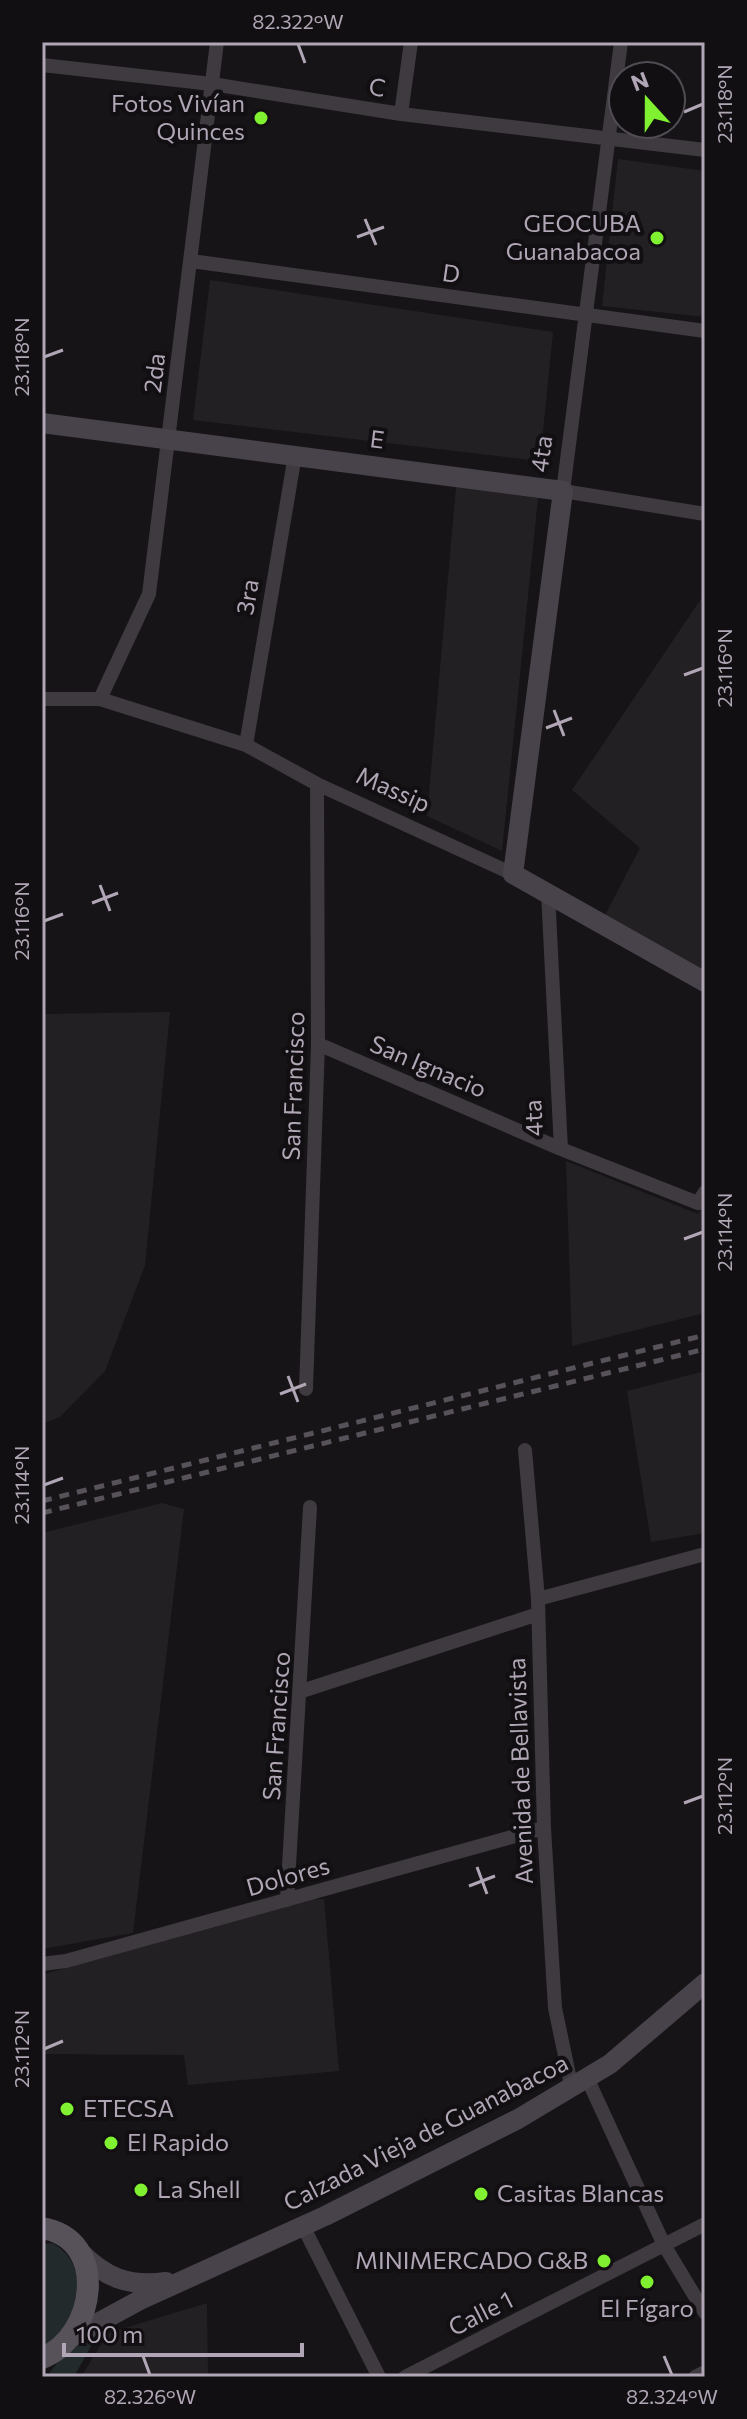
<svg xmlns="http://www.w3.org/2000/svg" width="747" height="2419" font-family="Commissioner,sans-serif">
<rect width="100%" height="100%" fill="#161416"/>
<path fill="#232023" d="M618,159L705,171V317L602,306Z
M210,280L553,332L540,461L193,420Z
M456,487L538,498L502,851L427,816Z
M705,593V973L605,915L640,848L572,790Z
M170,1012L145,1265L105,1371L60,1417L42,1424V1014Z
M566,1161L698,1214L705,1204V1313L572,1346Z
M705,1371V1533L651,1542L627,1391Z
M162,1503L184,1509L133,1933L42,1949V1533Z
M324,1899L339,2071L188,2085L184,2055L42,2054V1975L287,1900Z
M207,2303L208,2377H81L108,2333Z"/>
<path fill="#222a2b" d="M52,2243C96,2266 76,2328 42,2349V2244Z
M103,2324L74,2377H46L71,2346Z"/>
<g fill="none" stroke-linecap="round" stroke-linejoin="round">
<path stroke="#3e3a40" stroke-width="14" d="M621,42L563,491L705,514
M42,65L212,84L401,114L705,150
M401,114L411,42
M191,261L705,331
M42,699H100L246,745L317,784L513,874
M100,699L149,594L217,42
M246,745L295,455
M548,893L561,1149
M318,1044L561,1149L698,1203L705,1192
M306,1389L318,1044L317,784
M525,1450L538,1599L544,1828L555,2008L572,2089
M538,1599L705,1554
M302,1691L538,1614
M287,1900L310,1507
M42,1964L66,1961L544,1828
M588,2080L664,2245L705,2313
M303,2226L379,2377
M405,2377L705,2224
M695,2377L705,2372"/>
<path stroke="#48434b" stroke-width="20" d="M42,423L563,491L513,874L705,982
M78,2250C105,2278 128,2287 166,2282
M70,2338L140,2300L325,2216L518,2119L610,2064L705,1983"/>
<path stroke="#57515a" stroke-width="22" d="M42,2228C110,2239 96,2337 42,2358"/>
<path stroke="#57515a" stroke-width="5" stroke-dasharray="10 8" stroke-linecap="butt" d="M42,1501L705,1335
M42,1513L705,1349"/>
</g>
<path fill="none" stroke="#b0a6b6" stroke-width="3" d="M298,44L305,63M684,112L703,104M365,219L376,245M357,237L384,227M44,357L63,350M684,675L703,668M554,710L564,736M546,728L572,718M100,885L110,911M92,903L118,893M44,921L63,914M684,1239L703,1232M288,1376L298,1402M280,1394L306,1384M44,1485L63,1478M684,1803L703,1796M477,1867L487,1894M469,1886L495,1876M44,2049L63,2041M143,2356L150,2375M664,2356L672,2375"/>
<g fill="#7ff131" stroke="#110f11" stroke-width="3">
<circle cx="261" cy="118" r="8"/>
<circle cx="657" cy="238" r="8"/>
<circle cx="67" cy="2109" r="8"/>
<circle cx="111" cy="2143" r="8"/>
<circle cx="141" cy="2190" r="8"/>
<circle cx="481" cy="2194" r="8"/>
<circle cx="604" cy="2261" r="8"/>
<circle cx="647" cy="2282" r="8"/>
</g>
<g text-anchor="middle" stroke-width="8" stroke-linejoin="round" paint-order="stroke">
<g font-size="24" fill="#b0a6b6" stroke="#110f11">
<text transform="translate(377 88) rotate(9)" y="8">C</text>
<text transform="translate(451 274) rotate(8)" y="8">D</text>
<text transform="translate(155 373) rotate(-83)" y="8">2da</text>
<text transform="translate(377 440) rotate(7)" y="8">E</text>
<text transform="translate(542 454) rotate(-82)" y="8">4ta</text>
<text transform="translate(248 597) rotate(-80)" y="8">3ra</text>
<text transform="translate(393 790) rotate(24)" y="8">Massip</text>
<text transform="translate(428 1067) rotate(23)" y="8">San Ignacio</text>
<text transform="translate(294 1086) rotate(-88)" y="8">San Francisco</text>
<text transform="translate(534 1118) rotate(-93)" y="8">4ta</text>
<text transform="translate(277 1726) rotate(-86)" y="8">San Francisco</text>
<text transform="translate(521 1771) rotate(-92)" y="8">Avenida de Bellavista</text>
<text transform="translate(288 1877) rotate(-16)" y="8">Dolores</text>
<text transform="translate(426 2133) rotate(-27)" y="8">Calzada Vieja de Guanabacoa</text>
<text transform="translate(481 2314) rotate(-27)" y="8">Calle 1</text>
</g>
<g font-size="24" fill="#b0a6b6" stroke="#110f11" text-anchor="start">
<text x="245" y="112" text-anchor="end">Fotos Vivían<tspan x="245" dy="28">Quinces</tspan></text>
<text x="641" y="232" text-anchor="end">GEOCUBA<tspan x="641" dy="28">Guanabacoa</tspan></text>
<text x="83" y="2117">ETECSA</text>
<text x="127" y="2151">El Rapido</text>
<text x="157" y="2198">La Shell</text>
<text x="497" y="2202">Casitas Blancas</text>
<text x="588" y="2269" text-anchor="end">MINIMERCADO G&amp;B</text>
<text x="647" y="2317" text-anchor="middle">El Fígaro</text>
</g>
</g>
<rect width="747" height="2419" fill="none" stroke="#110f11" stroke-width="88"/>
<g transform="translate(647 100) rotate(339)"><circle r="38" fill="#110f11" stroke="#514b53" stroke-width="2"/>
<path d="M0-6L14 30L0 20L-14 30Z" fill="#7ff131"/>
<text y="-12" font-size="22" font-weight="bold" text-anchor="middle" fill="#b0a6b6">N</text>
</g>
<path d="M64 2343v12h238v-12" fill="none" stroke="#b0a6b6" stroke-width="4"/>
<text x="76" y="2343" font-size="24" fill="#b0a6b6" stroke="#110f11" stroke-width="6" paint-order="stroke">100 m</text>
<rect x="44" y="44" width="659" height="2331" fill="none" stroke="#b0a6b6" stroke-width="3"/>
<g font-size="20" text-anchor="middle" fill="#b0a6b6">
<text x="298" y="29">82.322°W</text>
<text transform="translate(725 104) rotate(-90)" y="7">23.118°N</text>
<text transform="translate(22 357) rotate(-90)" y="7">23.118°N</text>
<text transform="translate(725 668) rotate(-90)" y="7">23.116°N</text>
<text transform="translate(22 921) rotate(-90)" y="7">23.116°N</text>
<text transform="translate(725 1232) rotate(-90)" y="7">23.114°N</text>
<text transform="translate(22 1485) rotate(-90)" y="7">23.114°N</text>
<text transform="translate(725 1796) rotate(-90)" y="7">23.112°N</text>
<text transform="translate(22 2049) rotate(-90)" y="7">23.112°N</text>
<text x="150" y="2404">82.326°W</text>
<text x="672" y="2404">82.324°W</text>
</g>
</svg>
